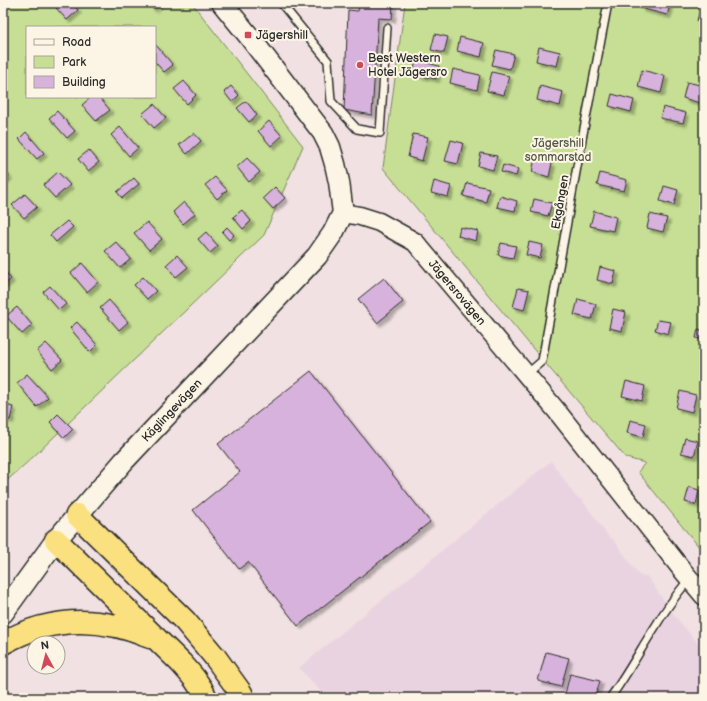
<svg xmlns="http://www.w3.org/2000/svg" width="707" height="701" font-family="'Balsamiq Sans',sans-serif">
<defs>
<filter id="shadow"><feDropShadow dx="3.5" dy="3.5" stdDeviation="1" flood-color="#0004"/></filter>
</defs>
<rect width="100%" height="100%" fill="#f1e1e2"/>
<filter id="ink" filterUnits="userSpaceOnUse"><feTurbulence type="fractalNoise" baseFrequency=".025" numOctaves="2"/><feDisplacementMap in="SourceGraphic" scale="8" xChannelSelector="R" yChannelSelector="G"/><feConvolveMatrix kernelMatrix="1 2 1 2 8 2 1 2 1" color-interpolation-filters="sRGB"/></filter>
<g filter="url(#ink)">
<path fill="#e9d3e0" d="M551,461L576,497L582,500L609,537L613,539L639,575L644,577L646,575L675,616L704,651V691L696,698H327L299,668Z"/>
<path fill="#c7df94" stroke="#798560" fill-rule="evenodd" d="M5,3H192L303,146L264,235L32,458L3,484V12ZM27,27H155V97H27Z
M405,3H704V553L638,472L645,463L626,458L540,357L383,168Z"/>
<path fill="#d7b2dc" stroke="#2b2b2b" filter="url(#shadow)" d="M62,3H72L78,10L67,20L56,8Z
M148,3H160L153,9Z
M359,3H393L392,19L378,18L372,115L344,110L348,10L358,11Z
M641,3H660L670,6L667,15L640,8Z
M700,10L704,11V22L697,21Z
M435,34L448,37L444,53L431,50Z
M460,37L484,43L481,57L457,51Z
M155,44L173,65L164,72L155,62Z
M539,47L560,52L557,66L536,61Z
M496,50L514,54L510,69L492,65Z
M416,60L439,66L436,79L413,74Z
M453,69L480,75L477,90L450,83Z
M642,70L665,76L661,93L638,87Z
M492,72L509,76L504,95L487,91Z
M184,81L196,95L187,104L174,89Z
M687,82L704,86L700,103L683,98Z
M231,86L239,95L232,102L224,92Z
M540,86L563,92L560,106L537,100Z
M612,94L634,100L631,112L609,106Z
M91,97H99L110,110L96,121L82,105Z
M246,101L257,115L249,122L237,108Z
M154,104L166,118L154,128L142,114Z
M663,107L686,113L683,123L660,118Z
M57,111L75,131L67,138L49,118Z
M269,121L282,136L271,146L258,131Z
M120,127L138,148L129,156L111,135Z
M26,132L44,153L37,159L19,139Z
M194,133L201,141L187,154L179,145Z
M413,134L428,137L422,161L408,157Z
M451,140L463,143L458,164L445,161Z
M89,150L99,162L88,171L78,159Z
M481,153L497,156L493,170L478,166Z
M247,158L260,172L249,182L237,167Z
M535,158L552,163L549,177L532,172Z
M503,165L518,169L516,176L501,172Z
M3,169L9,176L3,181Z
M58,172L70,185L55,198L43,185Z
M600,173L627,180L624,191L597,185Z
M215,177L227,190L217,199L205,185Z
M134,178L139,184L122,198L117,192Z
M434,181L451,186L448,197L431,193Z
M467,183L489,188L486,202L463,196Z
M664,186L678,190L674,205L660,201Z
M275,187L285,198L273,209L263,198Z
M25,194L37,207L24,218L12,205Z
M500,196L517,201L515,211L497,207Z
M534,199L552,203L548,216L531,212Z
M184,202L195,214L183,224L173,212Z
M242,210L251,221L243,229L233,217Z
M594,211L616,217L613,231L590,226Z
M650,214L667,218L663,232L647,228Z
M67,221L73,227L56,242L50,235Z
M147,222L162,239L149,250L134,233Z
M227,227L234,235L229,240L222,232Z
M460,227L478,231L476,241L458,236Z
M206,232L218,246L210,253L198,239Z
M116,242L131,259L120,268L105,251Z
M529,242L543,245L540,258L526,255Z
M501,243L516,246L513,258L498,255Z
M177,255L188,267L176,277L166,265Z
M82,263L98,282L87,292L71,273Z
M600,267L616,271L613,284L597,280Z
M3,269L11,279L3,286Z
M143,277L156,291L147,299L134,285Z
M384,278L403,302L377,323L358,299Z
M50,286L66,304L59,310L43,292Z
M518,288L529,290L524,310L513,307Z
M578,299L596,304L592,319L574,315Z
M109,300L128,322L119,330L100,308Z
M17,307L32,325L22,334L6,316Z
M613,309L626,312L622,331L609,328Z
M658,320L671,322L668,334L655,330Z
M77,322L97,345L90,352L70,328Z
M698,329L704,331V340L696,338Z
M46,343L62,360L52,369L37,351Z
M311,371L430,522L298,626L248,562L239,569L193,510L240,472L218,444Z
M27,374L48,397L37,407L17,383Z
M626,381L645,386L642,401L622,396Z
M680,391L696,395L692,412L676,408Z
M3,404L13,407L10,420L3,418Z
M58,414L73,429L64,438L50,422Z
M630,420L646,424L643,437L627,433Z
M685,438L698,441L694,456L681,453Z
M689,487L699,490L696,505L685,502Z
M546,652L569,658L561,687L538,681Z
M570,674L600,681L595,698H564Z"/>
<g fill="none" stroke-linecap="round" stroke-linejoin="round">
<g stroke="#2b2b2b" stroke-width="10">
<path id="service" d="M281,3L328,61L331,101L357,129L380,133L387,28
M527,374L542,361L582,139L608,3
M610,698C627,675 640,650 655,627C665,610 677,594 689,579"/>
</g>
<g stroke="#2b2b2b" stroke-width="21">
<g id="tertiary">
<path id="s1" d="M343,213L360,216L379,222L415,242L556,410L683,571L704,596"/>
</g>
</g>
<g stroke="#2b2b2b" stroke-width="23">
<g id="secondary">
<path id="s2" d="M3,613L56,540L124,461L317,256L333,233L343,213L339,182L335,164L330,147L323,133L248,35L222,3"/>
</g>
</g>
<g stroke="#2b2b2b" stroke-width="25">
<path id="motorway" d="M77,515L185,621L215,657L241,693L243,698
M56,540L181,663C191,674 200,684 206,698
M3,643C51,616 100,616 150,637"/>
</g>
<use href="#service" stroke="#fcf5e5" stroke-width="7"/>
<use href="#tertiary" stroke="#fcf5e5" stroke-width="18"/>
<use href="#secondary" stroke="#fcf5e5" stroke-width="20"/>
<use href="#motorway" stroke="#fbe080" stroke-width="22"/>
</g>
</g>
<g fill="#d1495b" stroke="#fcf5e5" stroke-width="1.5">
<rect x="244" y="31" width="8" height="8" rx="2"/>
<circle cx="360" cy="65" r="4"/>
</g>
<g text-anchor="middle" stroke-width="4" stroke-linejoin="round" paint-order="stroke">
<g font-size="12" fill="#2b2b2b" stroke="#fcf5e5" text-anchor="start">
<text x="256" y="39">Jägershill</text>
<text x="368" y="62">Best Western<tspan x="368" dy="14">Hotel Jägersro</tspan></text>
</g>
<g font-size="12" fill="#525845" stroke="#fcf5e5">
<text x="558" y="147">Jägershill<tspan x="558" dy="14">sommarstad</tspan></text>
</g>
<g font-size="12" fill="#2b2b2b" stroke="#fcf5e5">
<text transform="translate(560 202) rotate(-80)" y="4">Ekgången</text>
<text dy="4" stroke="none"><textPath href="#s1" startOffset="144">Jägersrovägen</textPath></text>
<text dy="4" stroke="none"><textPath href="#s2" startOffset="264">Käglingevägen</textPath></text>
</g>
</g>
<rect width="707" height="701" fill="none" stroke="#fcf5e5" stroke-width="16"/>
<rect x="8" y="8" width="691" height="685" fill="none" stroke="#2b2b2b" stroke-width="1.5" filter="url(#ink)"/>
<rect x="26" y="26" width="130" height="72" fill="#fcf5e5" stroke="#a8a49b"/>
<rect x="34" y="39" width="20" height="6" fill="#fcf5e5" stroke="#a8a49b"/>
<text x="62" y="46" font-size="12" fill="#2b2b2b">Road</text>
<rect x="34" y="56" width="20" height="12" fill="#c7df94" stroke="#a8a49b"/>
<text x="62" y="66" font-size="12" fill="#2b2b2b">Park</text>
<rect x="34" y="76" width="20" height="12" fill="#d7b2dc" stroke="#a8a49b"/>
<text x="62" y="86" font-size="12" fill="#2b2b2b">Building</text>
<g transform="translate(46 655) rotate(353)"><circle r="19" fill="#fcf5e5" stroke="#a8a49b"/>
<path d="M0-3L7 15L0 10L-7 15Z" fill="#d1495b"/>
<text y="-6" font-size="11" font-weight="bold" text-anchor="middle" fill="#2b2b2b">N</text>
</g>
</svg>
